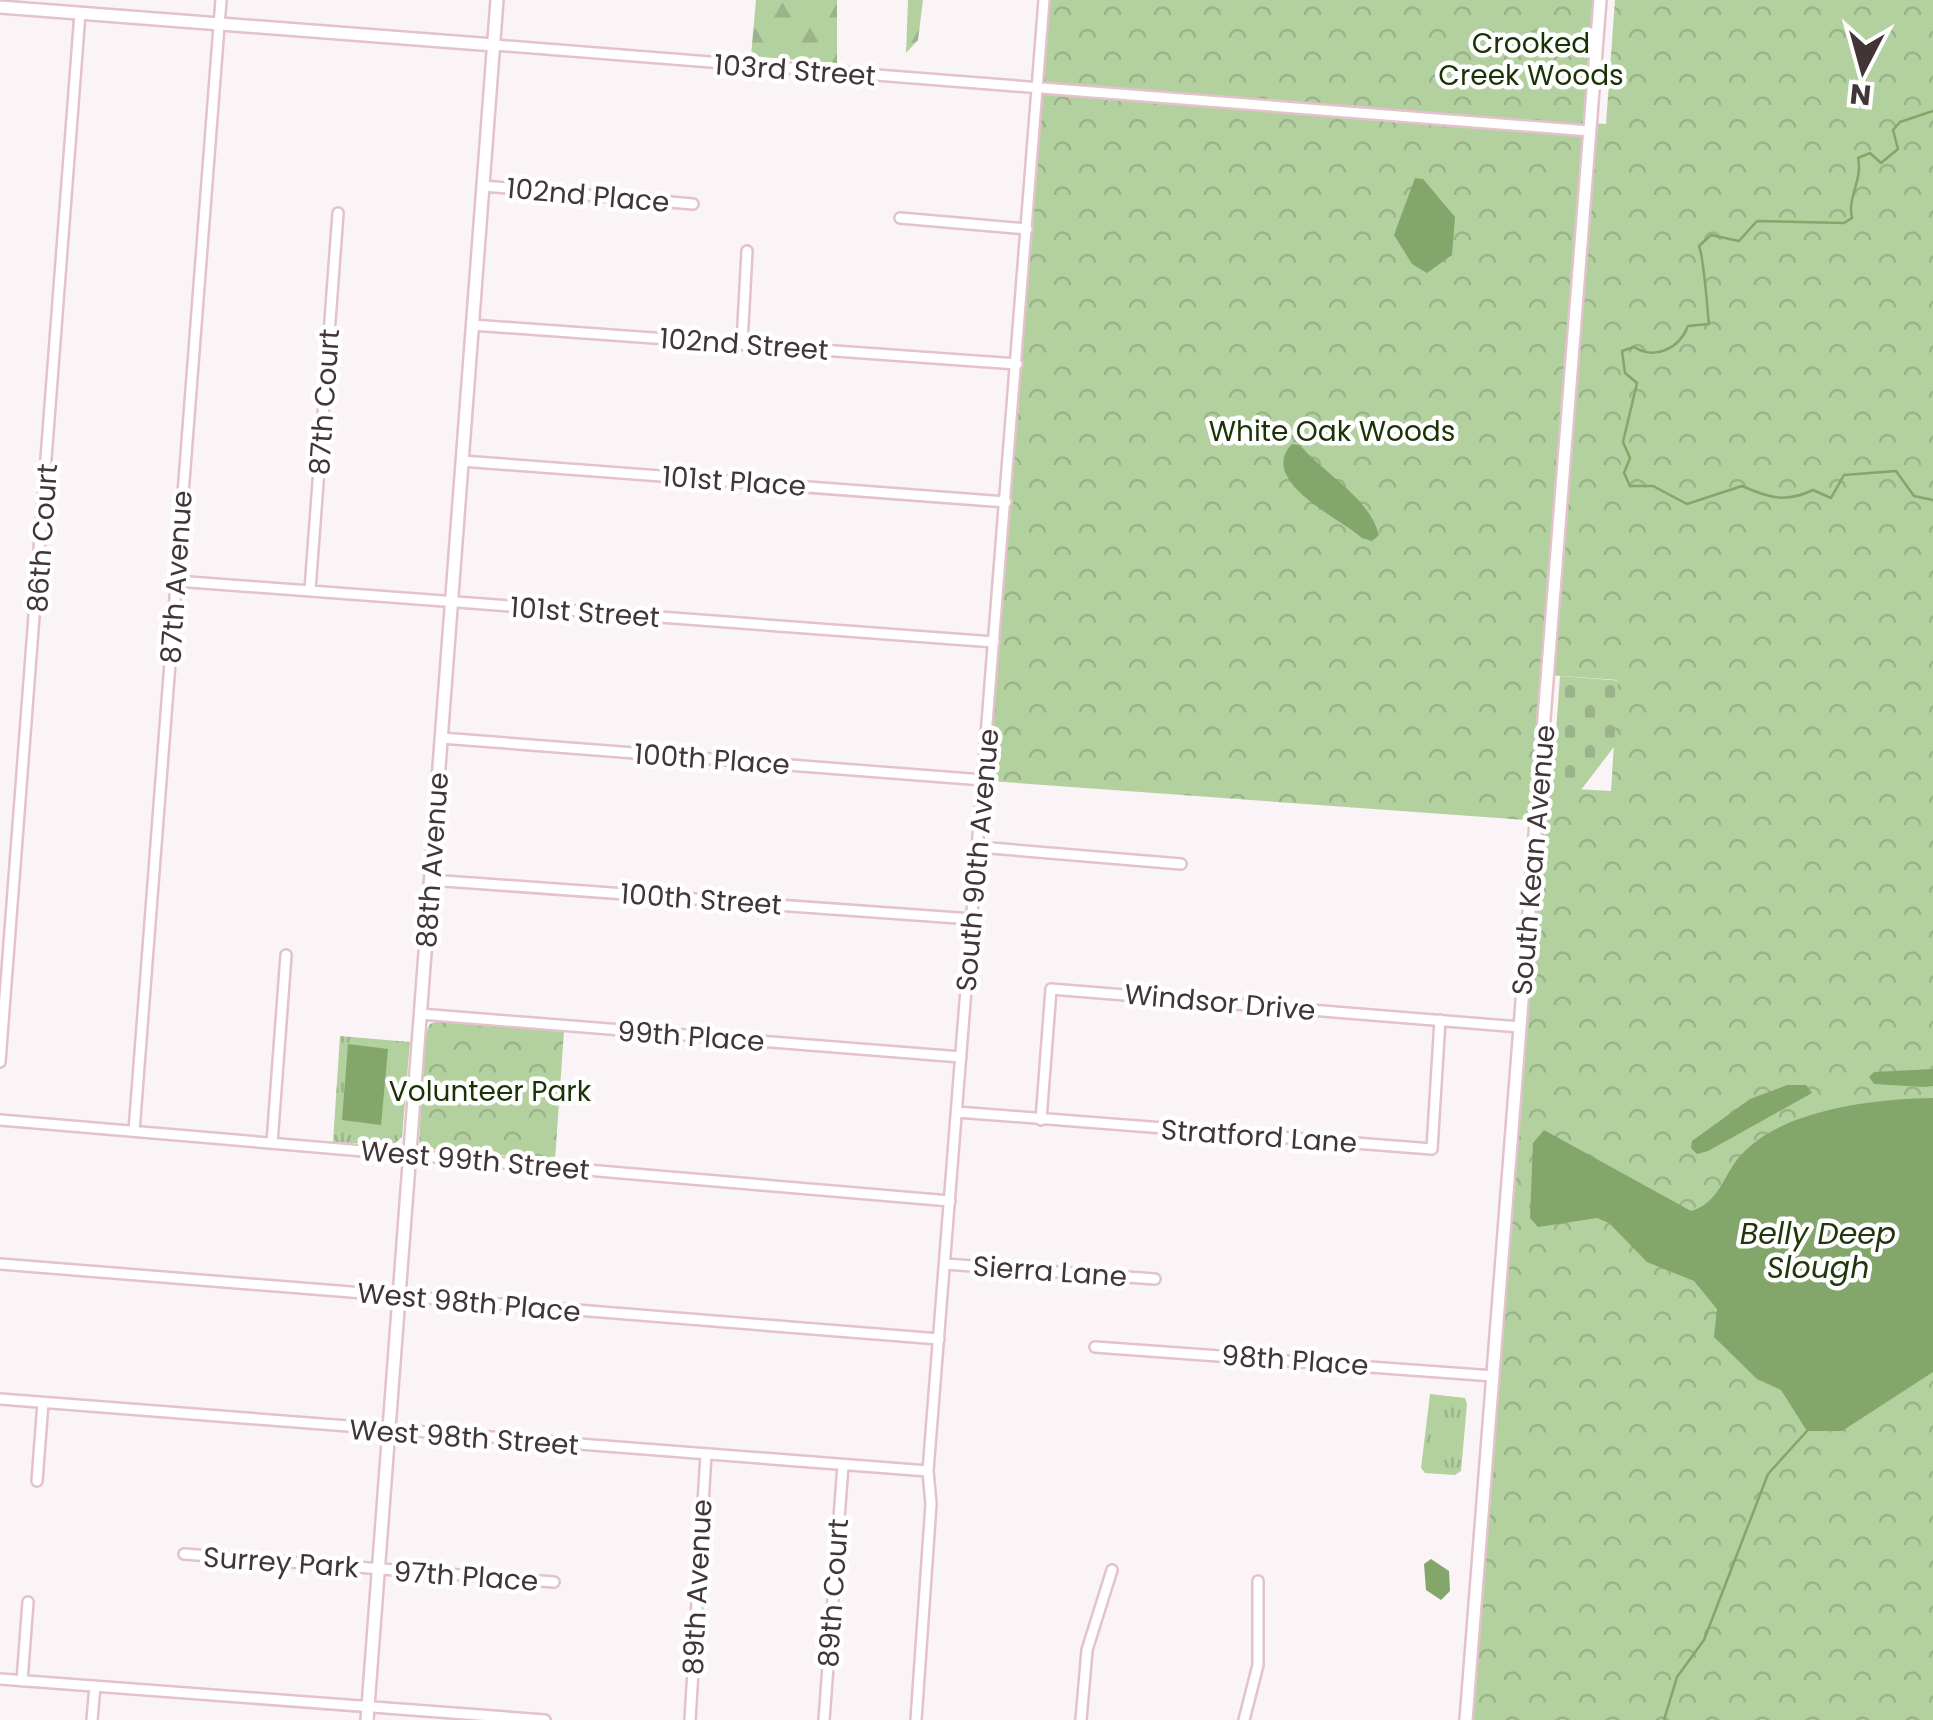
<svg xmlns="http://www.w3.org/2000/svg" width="1933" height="1720" font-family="Poppins,sans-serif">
<defs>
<pattern id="grass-tufts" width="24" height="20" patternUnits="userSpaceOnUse" patternTransform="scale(2.5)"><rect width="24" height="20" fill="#b3d09f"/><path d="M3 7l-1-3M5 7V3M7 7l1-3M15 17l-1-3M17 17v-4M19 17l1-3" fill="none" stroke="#9bb38a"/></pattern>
<pattern id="forest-firs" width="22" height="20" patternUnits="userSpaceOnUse" patternTransform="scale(2.5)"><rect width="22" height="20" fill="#b3d09f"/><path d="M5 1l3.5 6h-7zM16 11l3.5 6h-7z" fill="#9bb38a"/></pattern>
<pattern id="cemetery-stones" width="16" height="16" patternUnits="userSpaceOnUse" patternTransform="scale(2.5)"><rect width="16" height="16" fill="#b3d09f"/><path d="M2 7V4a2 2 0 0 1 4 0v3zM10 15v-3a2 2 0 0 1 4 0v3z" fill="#9bb38a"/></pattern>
<pattern id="park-crowns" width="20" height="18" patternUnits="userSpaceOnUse" patternTransform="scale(2.5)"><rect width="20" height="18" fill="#b3d09f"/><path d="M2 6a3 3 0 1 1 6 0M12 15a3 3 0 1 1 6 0" fill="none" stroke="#9bb38a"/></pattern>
</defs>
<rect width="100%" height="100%" fill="#fbf4f6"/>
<path fill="url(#grass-tufts)" d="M340,1036L410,1042L402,1137L393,1145L333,1142Z
M1430,1394L1465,1398L1467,1404L1461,1471L1455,1475L1425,1473L1421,1468Z"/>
<path fill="url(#forest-firs)" d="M756,0H837V63L751,56Z
M908,0H923L918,40L906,53Z"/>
<path fill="url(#cemetery-stones)" d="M1560,676L1662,684L1581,790L1552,788Z"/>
<path fill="url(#park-crowns)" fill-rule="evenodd" d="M1039,0H1600L1592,123L1606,124L1615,0H1933V1720H1466L1539,821L990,781C987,706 1005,637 998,563ZM1548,675L1618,680L1611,791L1539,787Z
M439,1021L564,1031L555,1160L419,1148L424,1037L430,1024Z"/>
<path fill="#83a66b" d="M1415,178L1423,179L1455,217L1452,255L1427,273L1412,264L1394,235Z
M1292,444L1300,445C1324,474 1369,497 1379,535L1372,541L1362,538C1343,520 1256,481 1292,444Z
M348,1044L388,1049L381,1125L342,1120Z
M1933,1069V1086L1925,1087L1874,1084L1869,1077L1874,1072Z
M1787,1085H1806L1812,1093L1708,1151L1697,1154L1691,1148L1692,1141L1750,1099Z
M1933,1098V1372L1842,1431H1807L1781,1390L1757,1379L1714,1337L1717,1309L1694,1281L1647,1262L1609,1223L1597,1218L1538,1227L1530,1218L1533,1143L1544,1130L1691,1211C1720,1203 1723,1174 1742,1154C1784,1109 1874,1099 1933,1098Z
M1431,1559L1449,1571L1450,1591L1441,1600L1426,1590L1424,1564Z"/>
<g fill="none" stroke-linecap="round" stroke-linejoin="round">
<path stroke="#83a66b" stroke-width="2.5" d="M1933,111L1900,122L1893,130L1898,149L1881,163L1870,153L1858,158C1863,180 1847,197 1852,218L1844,223L1757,221L1739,241L1711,235L1699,246C1704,258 1707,307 1709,324L1688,326C1679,349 1655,360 1634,347L1622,351L1625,373L1637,383L1623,442L1630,458L1624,473L1630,486H1653L1687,504L1742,486C1769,498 1786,503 1813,490L1831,498L1844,475L1896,471L1914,496L1933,500
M1664,1720L1677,1677L1704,1640L1768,1474L1807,1431"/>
<g stroke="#e3c2cb" stroke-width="14">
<path id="street" d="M494,45L1590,131
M483,186L693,204
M900,218L1027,229
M472,325L1017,364
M742,343L747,251
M462,461L1006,502
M176,581L994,642
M310,590L338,213
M441,738L983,780
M978,847L1181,864
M430,880L972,919
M420,1014L961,1057
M0,1062L80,13
M957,1112L1432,1149L1440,1020
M0,1120L950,1201
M1041,1120L1051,989L1520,1027
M134,1131L221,0
M272,1143L286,955
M0,1264L939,1339
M945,1264L1155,1279
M1095,1347L1494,1376
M0,1399L928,1471
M37,1481L43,1403
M184,1554L554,1582
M0,1679L545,1720
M22,1681L28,1602
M92,1720L95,1686
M690,1720L706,1454
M824,1720L843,1465
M916,1720L931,1504L928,1471L1044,0
M1081,1720L1087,1650L1112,1570
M1244,1720L1258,1665V1581"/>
</g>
<g stroke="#e3c2cb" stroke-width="16">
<path id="secondary" d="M0,7L494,45
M367,1720L497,0
M1466,1720L1600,0"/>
</g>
<use href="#street" stroke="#fff" stroke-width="9"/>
<use href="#secondary" stroke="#fff" stroke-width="11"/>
</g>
<g text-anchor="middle" stroke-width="9" stroke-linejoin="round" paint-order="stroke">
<g font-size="28" fill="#1b3206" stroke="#fff">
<text x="1531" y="53">Crooked<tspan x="1531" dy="32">Creek Woods</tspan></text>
<text x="1332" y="441">White Oak Woods</text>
<text x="490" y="1101">Volunteer Park</text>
</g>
<g font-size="28" fill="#423538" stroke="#fff">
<text transform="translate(795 70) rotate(4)" y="10">103rd Street</text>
<text transform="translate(588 195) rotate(5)" y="10">102nd Place</text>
<text transform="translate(744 344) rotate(4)" y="10">102nd Street</text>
<text transform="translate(324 402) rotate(-86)" y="10">87th Court</text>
<text transform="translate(734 481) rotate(4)" y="10">101st Place</text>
<text transform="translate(42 538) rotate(-86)" y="10">86th Court</text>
<text transform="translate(176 577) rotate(-86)" y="10">87th Avenue</text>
<text transform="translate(585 612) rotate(4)" y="10">101st Street</text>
<text transform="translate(712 759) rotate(4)" y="10">100th Place</text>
<text transform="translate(432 860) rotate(-86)" y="10">88th Avenue</text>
<text transform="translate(977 860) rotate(-85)" y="10">South 90th Avenue</text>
<text transform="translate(1533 860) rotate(-85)" y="10">South Kean Avenue</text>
<text transform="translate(701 899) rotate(4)" y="10">100th Street</text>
<text transform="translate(1220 1002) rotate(5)" y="10">Windsor Drive</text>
<text transform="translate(691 1036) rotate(4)" y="10">99th Place</text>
<text transform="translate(1259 1136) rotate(4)" y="10">Stratford Lane</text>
<text transform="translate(475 1160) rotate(5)" y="10">West 99th Street</text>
<text transform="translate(1050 1271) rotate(4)" y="10">Sierra Lane</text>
<text transform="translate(469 1302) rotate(5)" y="10">West 98th Place</text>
<text transform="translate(1295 1360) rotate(4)" y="10">98th Place</text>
<text transform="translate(464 1437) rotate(4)" y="10">West 98th Street</text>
<text transform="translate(281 1562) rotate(4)" y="10">Surrey Park</text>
<text transform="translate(466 1576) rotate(4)" y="10">97th Place</text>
<text transform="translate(697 1587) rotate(-87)" y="10">89th Avenue</text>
<text transform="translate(833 1593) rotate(-86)" y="10">89th Court</text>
</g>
<g font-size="30" font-style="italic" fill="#20360b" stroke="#fff">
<text x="1818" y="1244">Belly Deep<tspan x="1818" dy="34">Slough</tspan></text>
</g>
</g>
<g transform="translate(1863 70) rotate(186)" stroke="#ffffff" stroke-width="8" paint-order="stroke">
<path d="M0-8L18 38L0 25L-18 38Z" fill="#423538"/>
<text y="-15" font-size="28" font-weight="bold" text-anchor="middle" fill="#423538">N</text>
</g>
</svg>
